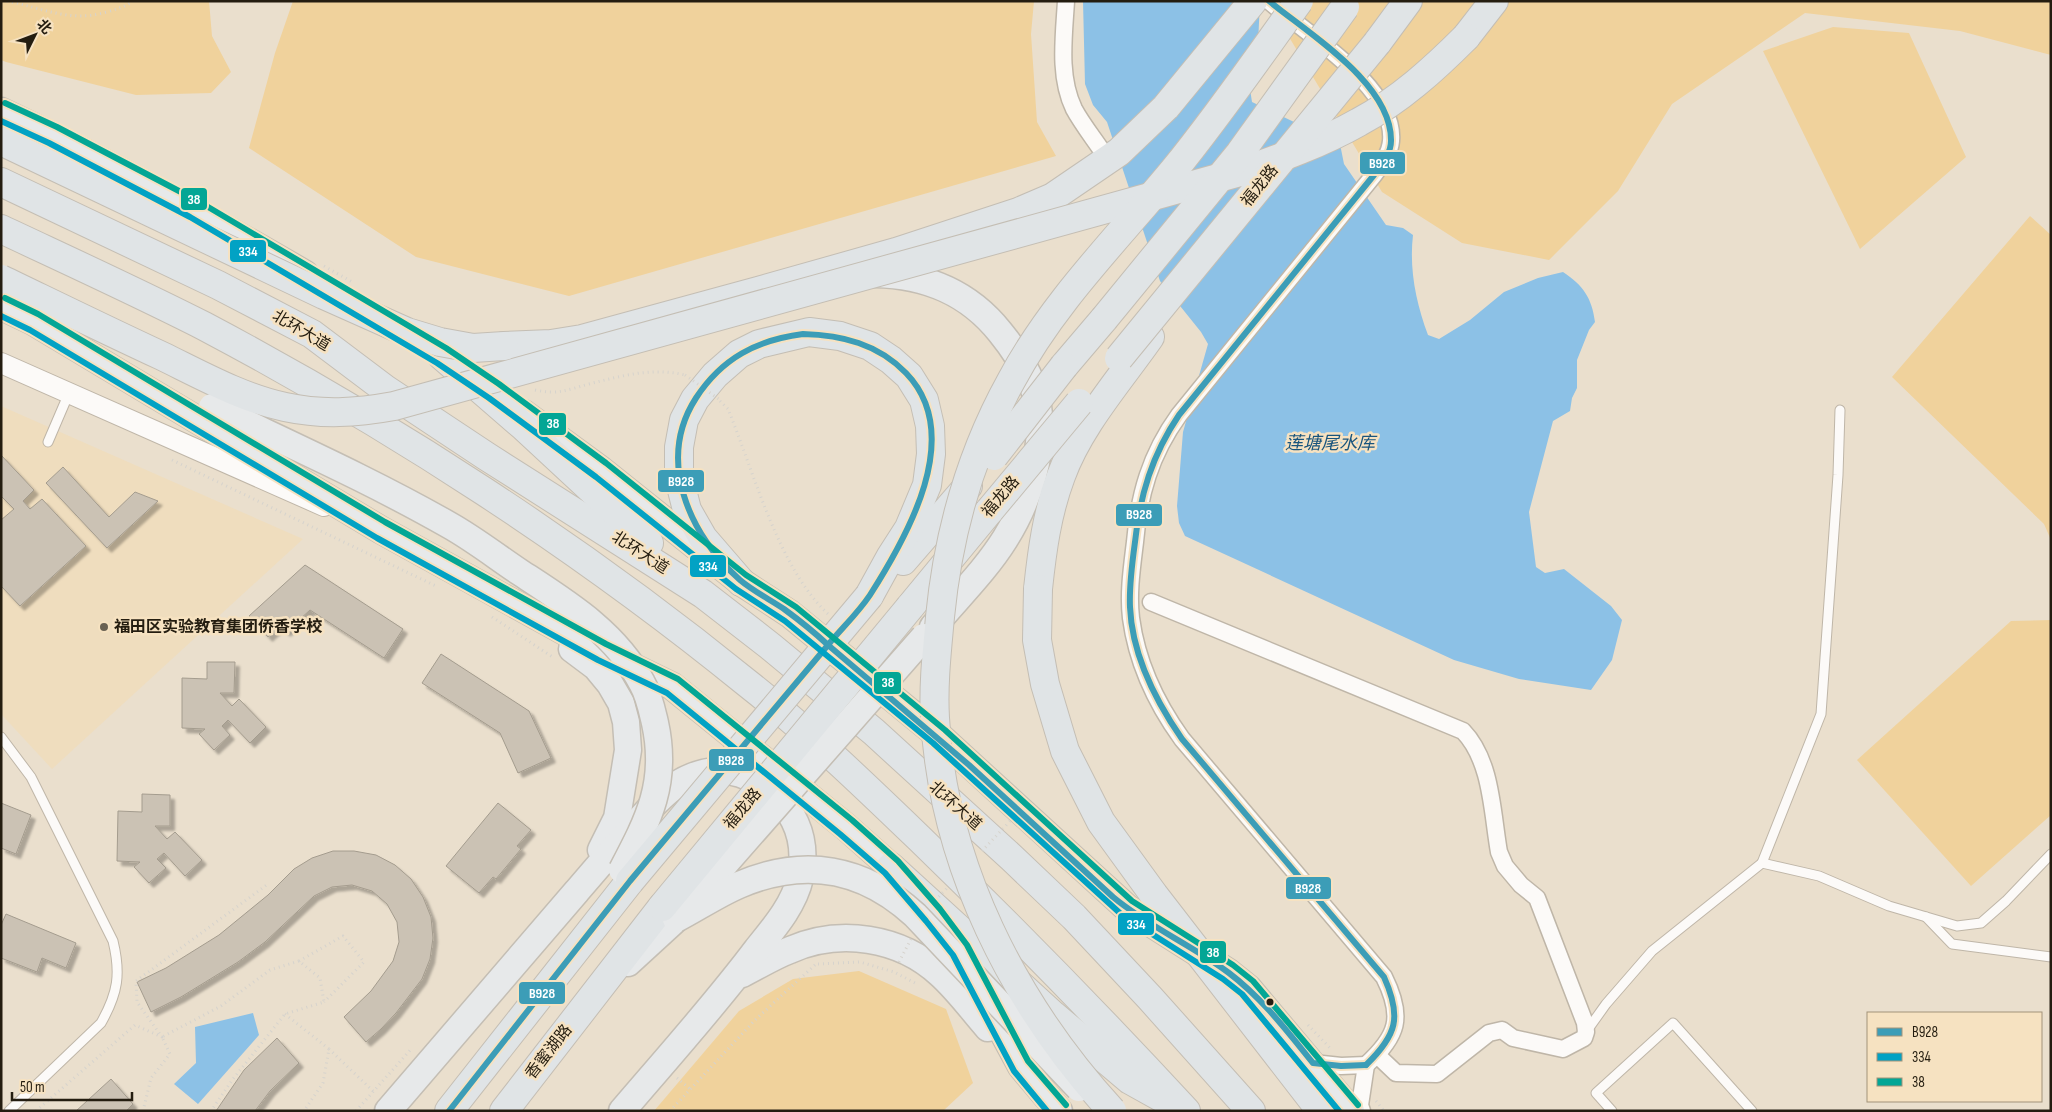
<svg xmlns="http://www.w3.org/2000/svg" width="2052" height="1112" viewBox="0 0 2052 1112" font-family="'Sofia Sans Condensed','Noto Sans SC',sans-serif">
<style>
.built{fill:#efddbe}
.green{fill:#f0d29c}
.water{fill:#8cc1e6}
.building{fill:#cbc2b4;stroke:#a49c8e;filter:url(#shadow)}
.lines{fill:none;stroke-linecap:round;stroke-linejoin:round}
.service-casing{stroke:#bfb6a8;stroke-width:11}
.minor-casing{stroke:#bfb6a8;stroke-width:19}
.tertiary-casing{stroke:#bfb6a8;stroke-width:22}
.primary-casing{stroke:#c4beb4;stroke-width:29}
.trunk-casing{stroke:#c4beb4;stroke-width:30}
.path{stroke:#d6d3cd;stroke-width:3;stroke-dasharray:1 4;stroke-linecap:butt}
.service{stroke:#fcfaf8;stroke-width:9}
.minor{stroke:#fcfaf8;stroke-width:16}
.tertiary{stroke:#fcfaf8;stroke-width:20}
.primary{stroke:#e7e9ea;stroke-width:26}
.trunk{stroke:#e0e4e6;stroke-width:28}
.primary-bridge-casing{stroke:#c4beb4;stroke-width:29;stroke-linecap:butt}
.trunk-bridge-casing{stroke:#c4beb4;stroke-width:30;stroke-linecap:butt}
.path-bridge{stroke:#d6d3cd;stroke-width:3;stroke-dasharray:1 4;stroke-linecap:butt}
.primary-bridge{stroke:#e7e9ea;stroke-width:26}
.trunk-bridge{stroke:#e0e4e6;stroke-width:28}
.bus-1-casing{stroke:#f6e2c1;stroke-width:10}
.bus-2-casing{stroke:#f6e2c1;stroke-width:10}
.bus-3-casing{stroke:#f6e2c1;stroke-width:10}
.bus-1{stroke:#3c9db7;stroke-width:6}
.bus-2{stroke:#02a2c4;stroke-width:6}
.bus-3{stroke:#03a695;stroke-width:6}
.poi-dot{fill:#696152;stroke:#f6e2c1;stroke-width:2}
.bus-dot{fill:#241d10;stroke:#f6e2c1;stroke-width:2}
.labels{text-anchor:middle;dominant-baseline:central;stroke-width:5;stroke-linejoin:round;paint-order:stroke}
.street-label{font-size:16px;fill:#241d10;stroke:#f6e2c1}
.poi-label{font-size:16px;font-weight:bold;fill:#241d10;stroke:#f6e2c1;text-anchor:start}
.water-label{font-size:18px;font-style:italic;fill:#18547d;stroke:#f6e2c1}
.line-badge{stroke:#f6e2c1;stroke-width:2}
.badge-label{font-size:14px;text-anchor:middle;font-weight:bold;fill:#fff}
</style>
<defs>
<filter id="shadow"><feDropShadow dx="4.5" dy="4.5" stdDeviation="1" flood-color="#0004"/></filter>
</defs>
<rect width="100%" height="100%" fill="#eadfcd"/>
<path class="built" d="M 1,406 L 303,539 L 52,769 L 1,714 Z"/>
<g class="green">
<path d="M 1,1 L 209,1 L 212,36 L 231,72 L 211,93 L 136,95 L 6,62 L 1,60 Z"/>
<path d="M 293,1 L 1034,1 L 1031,34 L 1037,122 L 1056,156 L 569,296 L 416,257 L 249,148 L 275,53 Z"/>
<path d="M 1290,1 L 2051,1 L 2051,55 L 1960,31 L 1805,13 L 1672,104 L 1618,191 L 1549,260 L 1462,243 L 1382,192 L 1289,37 Z"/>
<path d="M 1833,27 L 1909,33 L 1966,157 L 1860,249 L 1763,51 Z"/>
<path d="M 2030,216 L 2051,235 L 2051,540 L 2044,524 L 1892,377 Z"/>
<path d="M 2051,620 L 2051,815 L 1971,886 L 1857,760 L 2011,621 Z"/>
<path d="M 859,971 L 946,1009 L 973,1083 L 943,1111 L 654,1111 L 739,1011 L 793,979 Z"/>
</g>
<g class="water">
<path d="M 1083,1 L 1260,1 L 1257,66 L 1250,89 L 1252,102 L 1340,144 L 1344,164 L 1386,225 L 1403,228 L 1413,235 C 1409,269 1416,303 1428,335 L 1439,339 L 1470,320 L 1504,292 L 1538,278 L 1563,272 C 1583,285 1592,298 1595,322 L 1589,330 L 1577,360 L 1577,388 L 1572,398 L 1570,411 L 1553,421 L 1529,512 L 1536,567 L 1545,573 L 1564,569 L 1611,606 L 1622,620 L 1612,660 L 1591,690 L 1519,679 L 1454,660 L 1185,536 L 1179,523 L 1177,506 L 1183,432 L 1208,344 L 1201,332 L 1160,281 L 1107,122 L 1093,105 L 1085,84 Z"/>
<path d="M 253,1013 L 259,1035 L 198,1104 L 174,1084 L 196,1063 L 195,1027 Z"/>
</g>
<g class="building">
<path d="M 1,455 L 34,490 L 23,501 L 30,509 L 42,499 L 86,546 L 20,606 L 1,586 L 1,520 L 14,509 L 1,496 Z"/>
<path d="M 63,467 L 109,517 L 135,492 L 158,501 L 107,548 L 46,483 Z"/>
<path d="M 305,565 L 403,629 L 384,658 L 310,610 L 286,632 L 280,626 L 268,637 L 249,616 Z"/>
<path d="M 441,654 L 529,711 L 551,758 L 518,773 L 500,733 L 422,683 Z"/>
<path d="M 207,662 L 235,662 L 234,693 L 220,693 L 232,706 L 239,699 L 266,727 L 250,743 L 228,720 L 222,726 L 230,735 L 214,750 L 199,734 L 205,729 L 182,728 L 182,678 L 207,679 Z"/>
<path d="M 142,794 L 170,795 L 170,826 L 155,826 L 167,839 L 175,832 L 202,860 L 185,876 L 164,853 L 157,859 L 166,868 L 149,883 L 134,867 L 140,862 L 117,861 L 118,811 L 142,812 Z"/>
<path d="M 1,803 L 31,815 L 16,854 L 1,848 Z"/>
<path d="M 498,803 L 531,830 L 517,846 L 521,849 L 496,879 L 493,877 L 479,893 L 446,866 Z"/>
<path d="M 333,851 L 354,851 L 376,855 L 395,865 L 411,879 L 423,897 L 431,917 L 433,938 L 430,959 L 422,979 L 396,1013 L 381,1029 L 366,1042 L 344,1017 L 371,991 L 393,961 L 399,942 L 397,922 L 387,904 L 372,891 L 352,885 L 332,887 L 314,896 L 265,942 L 238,962 L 181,997 L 151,1012 L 137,982 L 166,968 L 219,935 L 268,895 L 294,869 L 312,858 Z"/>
<path d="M 6,914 L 76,943 L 66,968 L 42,958 L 37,972 L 1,958 L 1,925 Z"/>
<path d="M 277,1038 L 299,1063 L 270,1091 L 255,1111 L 216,1111 L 244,1070 Z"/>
<path d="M 111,1079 L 133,1104 L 126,1111 L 76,1111 Z"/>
</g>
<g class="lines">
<defs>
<g id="service">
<path d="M 48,442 L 69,393"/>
<path d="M 1,737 L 31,777 L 113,941 C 121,974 118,993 101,1023 L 9,1111"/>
<path d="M 1762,863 L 1821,714 L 1838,475 L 1840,410"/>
<path d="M 1926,917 L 1952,944 L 2051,957"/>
<path d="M 1586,1032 L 1606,1004 L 1652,951 L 1762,863 L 1819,876 L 1889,906 L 1957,926 L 1981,923 L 2006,901 L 2051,854"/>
<path d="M 1612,1111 L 1596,1093 L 1673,1023 L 1752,1111"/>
</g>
<g id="minor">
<path d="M 1066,1 C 1064,36 1058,76 1074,109 C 1081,122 1091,135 1100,148"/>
<path d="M 1269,1 C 1306,34 1396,87 1391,141 C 1390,154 1381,165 1374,175 L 1179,415 C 1150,455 1139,495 1135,542 C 1132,567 1128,593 1131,618 C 1137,663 1156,703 1182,739 L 1384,977 C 1404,1017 1398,1036 1366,1065"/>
<path d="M 1151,602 L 1463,731 C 1492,761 1492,813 1499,852 L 1505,866 L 1521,885 L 1537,898 L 1585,1023 L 1586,1032 L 1584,1038 L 1563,1049 L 1513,1038 L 1502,1030 L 1489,1033 L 1437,1074 L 1396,1073 L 1377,1055"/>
<path d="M 1313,1063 L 1341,1066 L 1366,1065"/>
<path d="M 1362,1111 L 1360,1105 L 1366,1065"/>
</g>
<path id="tertiary" d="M 1,363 L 324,506"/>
<g id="primary">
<path d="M 1,111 C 105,160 205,216 305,274"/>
<path d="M 875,274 C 926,275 968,292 1000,332 C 1017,353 1034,379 1038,406 C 1045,451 1029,501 1005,539 C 985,571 957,598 933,627"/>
<path d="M 1,306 L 34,322 L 381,530 L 602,652 L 672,686 L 846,827 L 891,867 L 905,883"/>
<path d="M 523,413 L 601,470 L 741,582 L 790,614 L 939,736 L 1127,908 L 1228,972 L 1248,988 L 1351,1111"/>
<path d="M 572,649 L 596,667 L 610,684 L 621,703 L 626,722 L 628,750 L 617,818 L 601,850"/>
<path d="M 628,963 L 676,919"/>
<path d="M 742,974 C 758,966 774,956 790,950 C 840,928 900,937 940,974 C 958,990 972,1010 988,1028"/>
<path d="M 979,988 L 1021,1066 L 1059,1111"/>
<path d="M 388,1111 C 451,1037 514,964 577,891 C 598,866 620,841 642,817 C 652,806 663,794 676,785 C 702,768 732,765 759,783 C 793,805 809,837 800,878 C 794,905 774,928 757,949 C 715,1005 668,1057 622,1111"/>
</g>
<g id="trunk">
<path d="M 1466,37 L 1494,1"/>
<path d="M 1377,43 L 1408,1"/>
<path d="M 1,182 L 218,285 L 312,334 L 385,389 L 486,456 L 703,594 L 770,646 L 874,732 L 1012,858 L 1074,917 L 1150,998 L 1251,1111"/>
<path d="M 1,229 C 69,261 137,292 204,326 C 393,426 581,548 747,683 C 808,731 864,785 919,838 C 1011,927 1100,1018 1186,1111"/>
<path d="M 504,346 L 551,344 L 582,339 L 758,291 L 896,252 L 1018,212 L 1053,197 L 1119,152 L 1166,107 L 1253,1"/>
<path d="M 442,356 L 524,427 L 649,543"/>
<path d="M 1064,366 L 1104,319"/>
<path d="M 903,561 L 968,486"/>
<path d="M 741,582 L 703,538 L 687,510 L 679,478 L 679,447 L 684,420 L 695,399 L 715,375 L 739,354 L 759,344 L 809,332 L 840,336 L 870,346 L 891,360 L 909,376 L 924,400 L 930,426 L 931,454 L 927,485 L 909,528 L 891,556 L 869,596"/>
<path d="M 1038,589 C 1042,551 1047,513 1061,476 C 1079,426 1120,380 1150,337"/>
<path d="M 910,607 L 990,510"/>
<path d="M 891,867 L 1053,1015 L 1130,1080 L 1166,1100"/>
<path d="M 449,1111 L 630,881"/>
<path d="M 504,1111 L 662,907"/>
</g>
</defs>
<use href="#service" class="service-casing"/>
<use href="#minor" class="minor-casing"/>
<use href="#tertiary" class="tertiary-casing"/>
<use href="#primary" class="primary-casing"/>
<use href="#trunk" class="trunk-casing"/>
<g class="path">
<path d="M 7,1 C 43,8 70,23 107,12 C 117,9 125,7 133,1"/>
<path d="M 324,266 L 354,283"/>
<path d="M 535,390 C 559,395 566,390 589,384 C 621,376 652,367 685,375"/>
<path d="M 720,401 L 728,409 C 754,472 778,567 828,614"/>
<path d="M 172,460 L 438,587"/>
<path d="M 492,617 L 554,658"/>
<path d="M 299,961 L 343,936 L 364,962 L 324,1002"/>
<path d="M 818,964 L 860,962 L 894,972 L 917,984"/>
<path d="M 285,1014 L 329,1049 L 323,1083 L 304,1111"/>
<path d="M 1308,1025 L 1330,1048"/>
<path d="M 329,1049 L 373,1091"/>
<path d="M 677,1078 L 690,1089"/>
<path d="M 1376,1101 L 1384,1111"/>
<path d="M 36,1111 L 135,1025 L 162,1037 L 137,1002 L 136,981 L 268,884"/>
<path d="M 143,1111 L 151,1078 L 170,1054 L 162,1037 L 221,1006 L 270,970 L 299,961 L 320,978 L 324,1002 L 285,1014 L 233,1079 L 211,1111"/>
<path d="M 356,1111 L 412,1048"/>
<path d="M 670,1111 L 755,1020 L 817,963"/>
</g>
<use href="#service" class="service"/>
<use href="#minor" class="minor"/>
<use href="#tertiary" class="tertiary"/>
<use href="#primary" class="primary"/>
<use href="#trunk" class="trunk"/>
<defs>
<g id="primary-bridge">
<path d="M 212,407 C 291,445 372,481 449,525 C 474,539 497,557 521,573 C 567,603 616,633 642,683 C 649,695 652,710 655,723 C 668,782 649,819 622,870"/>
<path d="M 688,906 L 924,637"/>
<path d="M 676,919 C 697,908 718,894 739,885 C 804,857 863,867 915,915 L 1079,1088"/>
</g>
<g id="trunk-bridge">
<path d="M 1,141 L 324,295 L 407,332 L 440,342 L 473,348 L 504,346"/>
<path d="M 1,279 C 55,305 108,331 162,356 C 201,375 242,398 285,407 C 322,415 356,413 394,406 L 1240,172 C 1281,158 1322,143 1359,122 C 1400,100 1434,69 1466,37"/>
<path d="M 1104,319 L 1240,153 L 1345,7"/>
<path d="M 1119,358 L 1377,43"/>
<path d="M 994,456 L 1064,366"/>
<path d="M 990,510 L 1079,403"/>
<path d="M 1038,589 L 1037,640 L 1045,684 L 1065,751 L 1101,822 L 1154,895 L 1321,1111"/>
<path d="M 630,881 L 869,596"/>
<path d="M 662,907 L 910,607"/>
<path d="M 1112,1111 C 1014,1004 943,865 935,718 C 933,685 937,650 940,617 C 948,535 971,453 1011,381 C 1053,302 1118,238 1174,170 C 1218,116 1258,58 1299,1"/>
</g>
</defs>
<use href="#primary-bridge" class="primary-bridge-casing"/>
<use href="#trunk-bridge" class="trunk-bridge-casing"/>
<g class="path-bridge">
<path d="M 685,375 L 720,400"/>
<path d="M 982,851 L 1026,804"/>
<path d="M 932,904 L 949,886"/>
<path d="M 899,962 L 911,939"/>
</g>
<use href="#primary-bridge" class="primary-bridge"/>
<use href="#trunk-bridge" class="trunk-bridge"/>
<defs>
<g id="bus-1">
<path d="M 1269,1 C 1309,34 1392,84 1391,141 C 1391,154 1381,165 1374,175 L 1179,415 C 1152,455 1140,495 1135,542 C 1132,564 1129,585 1130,607 C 1132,655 1155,700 1182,739 L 1384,977 C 1402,1017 1397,1035 1366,1065"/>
<path d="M 803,334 C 842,335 878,344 906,373 C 966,435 907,537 870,595 C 858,613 842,628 828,645 C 814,632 799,620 784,609 C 769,599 753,591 740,580 C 689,535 656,460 696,398 C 722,358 757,340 803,334 Z"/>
<path d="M 828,645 L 969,765 L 1113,897 C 1149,927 1192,945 1229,973 C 1262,998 1287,1031 1313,1063 L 1341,1066 L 1366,1065"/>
<path d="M 449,1111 L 630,881 L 828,645"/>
</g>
<g id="bus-2">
<path d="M 1,121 L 49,143 L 190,217 L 437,363 L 489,398 L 596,477 L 736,589 L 785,621 L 933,743 L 1122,915 L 1223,979 L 1242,994 L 1339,1111"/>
<path d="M 1,316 L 30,330 L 377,538 L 598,660 L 667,693 L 840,834 L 885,873 L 926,921 L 953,955 L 1014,1071 L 1047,1111"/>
</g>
<g id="bus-3">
<path d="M 5,103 L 57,127 L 198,201 L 446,348 L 499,384 L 606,463 L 746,575 L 796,607 L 945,730 L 1132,901 L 1233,965 L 1253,981 L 1358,1105"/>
<path d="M 5,298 L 38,314 L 385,522 L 606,644 L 678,679 L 852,820 L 898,861 L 940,909 L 967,945 L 1028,1061 L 1066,1105"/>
</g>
</defs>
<use href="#bus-1" class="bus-1-casing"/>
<use href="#bus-2" class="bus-2-casing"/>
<use href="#bus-3" class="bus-3-casing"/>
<use href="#bus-1" class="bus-1"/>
<use href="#bus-2" class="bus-2"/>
<use href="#bus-3" class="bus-3"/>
</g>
<circle class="poi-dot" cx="104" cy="627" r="5"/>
<circle class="bus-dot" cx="1270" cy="1002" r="4.5"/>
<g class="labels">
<g class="street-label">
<text transform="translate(1260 186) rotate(-51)">福龙路</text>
<text transform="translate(301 331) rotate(31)">北环大道</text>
<text transform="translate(1001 497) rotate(-50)">福龙路</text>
<text transform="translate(640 553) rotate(33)">北环大道</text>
<text transform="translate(955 806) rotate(42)">北环大道</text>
<text transform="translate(743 809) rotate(-50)">福龙路</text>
<text transform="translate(549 1052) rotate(-52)">香蜜湖路</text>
</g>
<g class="poi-label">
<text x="114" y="627">福田区实验教育集团侨香学校</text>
</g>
<g class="water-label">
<text x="1330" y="443">莲塘尾水库</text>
</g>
</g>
<g class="line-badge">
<rect x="1359" y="151" width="47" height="24" rx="5" fill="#3c9db7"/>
<rect x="180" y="187" width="28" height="24" rx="5" fill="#03a695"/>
<rect x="229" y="239" width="38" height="24" rx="5" fill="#02a2c4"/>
<rect x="538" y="412" width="29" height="24" rx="5" fill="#03a695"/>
<rect x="657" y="469" width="48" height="24" rx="5" fill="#3c9db7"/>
<rect x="1115" y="503" width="48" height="24" rx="5" fill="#3c9db7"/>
<rect x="689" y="554" width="38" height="24" rx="5" fill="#02a2c4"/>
<rect x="873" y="671" width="29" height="24" rx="5" fill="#03a695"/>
<rect x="708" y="748" width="47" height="24" rx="5" fill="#3c9db7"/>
<rect x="1285" y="876" width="47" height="24" rx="5" fill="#3c9db7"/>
<rect x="1117" y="912" width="38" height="24" rx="5" fill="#02a2c4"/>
<rect x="1199" y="940" width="28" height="24" rx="5" fill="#03a695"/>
<rect x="518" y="981" width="48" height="24" rx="5" fill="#3c9db7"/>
</g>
<g class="badge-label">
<text x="1382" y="168">B928</text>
<text x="194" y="204">38</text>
<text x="248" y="256">334</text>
<text x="553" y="428">38</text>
<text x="681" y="486">B928</text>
<text x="1139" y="519">B928</text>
<text x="708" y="571">334</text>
<text x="888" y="687">38</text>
<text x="731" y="765">B928</text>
<text x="1308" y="893">B928</text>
<text x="1136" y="929">334</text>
<text x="1213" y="957">38</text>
<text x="542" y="998">B928</text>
</g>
<rect width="2052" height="1112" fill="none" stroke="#241d10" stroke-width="5"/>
<rect x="1867" y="1012" width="175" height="90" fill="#f6e2c1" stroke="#a2937a"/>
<rect x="1877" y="1028" width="25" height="8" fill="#3c9db7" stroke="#a2937a"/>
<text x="1912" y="1037" font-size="15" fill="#241d10">B928</text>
<rect x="1877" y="1053" width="25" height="8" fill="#02a2c4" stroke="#a2937a"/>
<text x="1912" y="1062" font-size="15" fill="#241d10">334</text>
<rect x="1877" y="1078" width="25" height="8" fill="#03a695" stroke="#a2937a"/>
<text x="1912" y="1087" font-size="15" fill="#241d10">38</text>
<g transform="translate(35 35) rotate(48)" stroke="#f6e2c1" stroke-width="4" paint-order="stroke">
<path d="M0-4L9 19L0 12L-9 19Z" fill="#241d10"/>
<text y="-8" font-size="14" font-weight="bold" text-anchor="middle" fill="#241d10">北</text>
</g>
<path d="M12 1092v8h120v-8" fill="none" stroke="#241d10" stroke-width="2.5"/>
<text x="20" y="1092" font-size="15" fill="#241d10" stroke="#f6e2c1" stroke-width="4" paint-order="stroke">50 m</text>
</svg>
